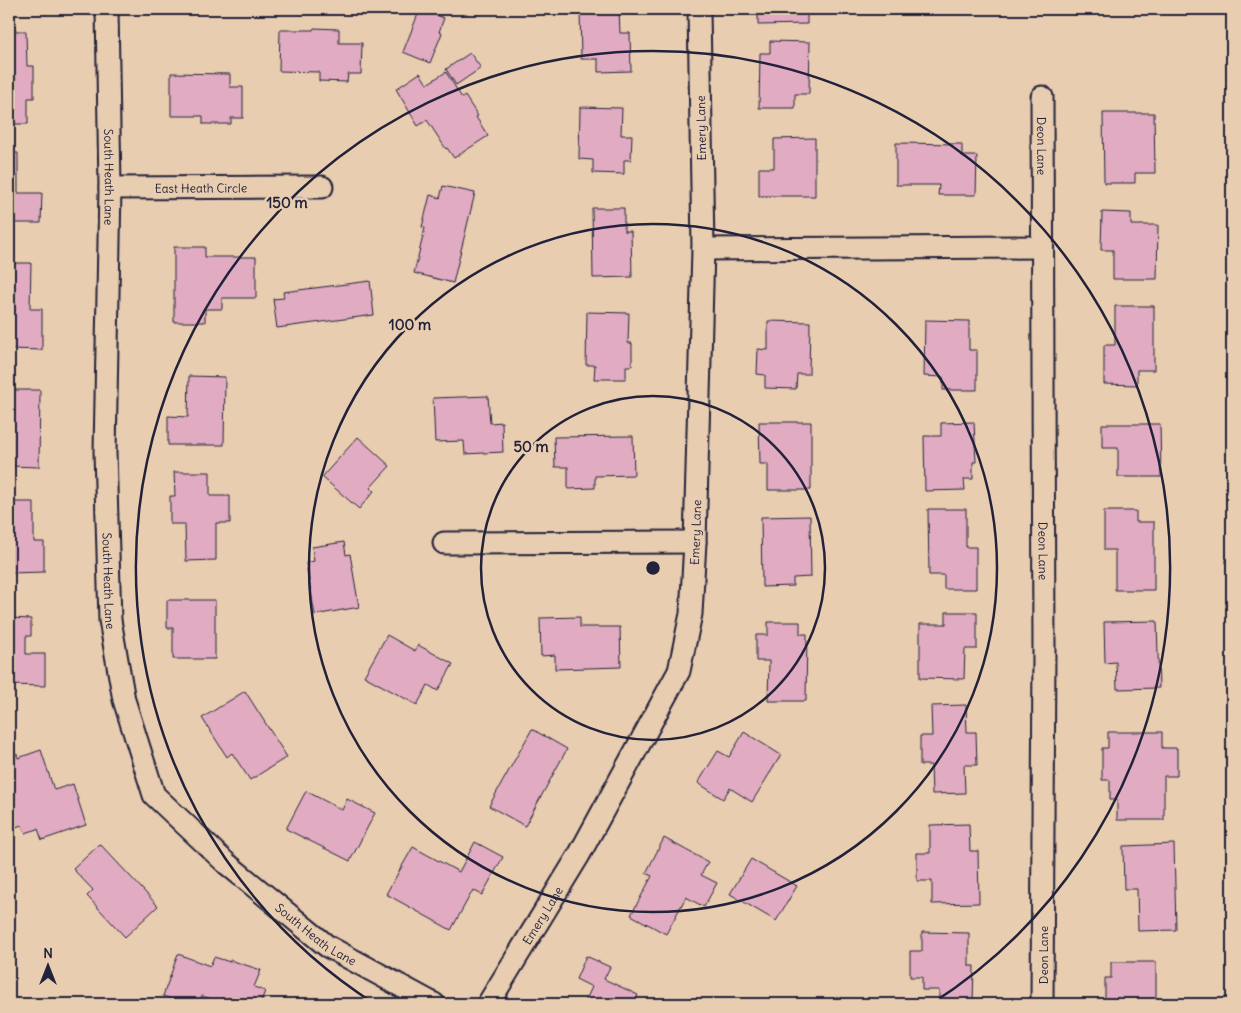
<svg xmlns="http://www.w3.org/2000/svg" width="1241" height="1013" viewBox="0 0 1241 1013" font-family="Delius,sans-serif">
<style>
.building{fill:#e1abc1;stroke:#22223b}
.lines{fill:none;stroke-linecap:round;stroke-linejoin:round}
.street-casing{stroke:#22223b;stroke-width:25}
.street{stroke:#e9cdb0;stroke-width:21}
.ring{fill:none;stroke:#22223b;stroke-width:2.5}
.labels{text-anchor:middle;dominant-baseline:central;stroke-width:5;stroke-linejoin:round;paint-order:stroke}
.street-label{font-size:12px;fill:#22223b;stroke:#e9cdb0}
.centre{fill:#22223b;stroke:#e9cdb0;stroke-width:2.5}
.ring-label{font-size:15px;text-anchor:middle;font-weight:bold;fill:#22223b;stroke:#e9cdb0;stroke-width:5;stroke-linejoin:round;paint-order:stroke}
</style>
<rect width="100%" height="100%" fill="#e9cdb0"/>
<filter id="ink" filterUnits="userSpaceOnUse"><feTurbulence type="fractalNoise" baseFrequency=".02" numOctaves="2"/><feDisplacementMap in="SourceGraphic" scale="10" xChannelSelector="R" yChannelSelector="G"/><feConvolveMatrix kernelMatrix="1 2 1 2 8 2 1 2 1" color-interpolation-filters="sRGB"/></filter>
<g filter="url(#ink)">
<g class="building">
<path d="M 420,9 L 444,18 L 439,32 L 442,33 L 430,63 L 403,52 Z"/>
<path d="M 580,9 L 619,9 L 620,33 L 630,33 L 631,71 L 598,72 L 598,59 L 581,59 Z"/>
<path d="M 758,9 L 807,9 L 807,24 L 758,25 Z"/>
<path d="M 314,28 L 339,29 L 339,43 L 362,43 L 361,74 L 348,74 L 347,82 L 319,81 L 319,72 L 279,71 L 280,30 L 313,30 Z"/>
<path d="M 9,31 L 26,31 L 27,66 L 34,66 L 34,98 L 28,98 L 28,124 L 9,124 Z"/>
<path d="M 770,41 L 810,42 L 809,94 L 795,94 L 795,108 L 759,108 L 760,53 L 770,53 Z"/>
<path d="M 470,53 L 481,68 L 456,85 L 446,69 Z"/>
<path d="M 446,72 L 462,98 L 465,96 L 478,116 L 476,117 L 488,136 L 454,158 L 447,148 L 446,149 L 427,120 L 418,126 L 396,89 L 420,73 L 427,84 Z"/>
<path d="M 171,73 L 230,74 L 230,87 L 243,87 L 243,118 L 231,118 L 231,124 L 203,124 L 203,116 L 171,116 Z"/>
<path d="M 580,107 L 622,108 L 621,135 L 632,135 L 631,160 L 624,160 L 624,174 L 593,173 L 593,160 L 579,159 Z"/>
<path d="M 1103,113 L 1154,113 L 1155,173 L 1135,173 L 1135,183 L 1104,183 Z"/>
<path d="M 815,138 L 815,196 L 759,196 L 759,168 L 774,168 L 774,139 Z"/>
<path d="M 896,143 L 962,144 L 962,156 L 977,156 L 976,195 L 938,195 L 939,185 L 896,185 Z"/>
<path d="M 9,153 L 18,153 L 18,193 L 42,193 L 41,223 L 12,223 L 12,227 L 9,227 Z"/>
<path d="M 443,186 L 475,193 L 453,283 L 414,273 L 425,228 L 422,227 L 430,195 L 440,198 Z"/>
<path d="M 592,208 L 624,208 L 624,231 L 631,231 L 632,277 L 593,278 Z"/>
<path d="M 1102,212 L 1131,213 L 1131,225 L 1158,225 L 1157,279 L 1113,279 L 1113,250 L 1101,250 Z"/>
<path d="M 174,247 L 205,247 L 205,257 L 256,257 L 256,298 L 222,298 L 222,309 L 205,309 L 205,322 L 174,322 Z"/>
<path d="M 9,263 L 31,263 L 30,309 L 42,309 L 42,350 L 10,349 Z"/>
<path d="M 370,281 L 374,315 L 277,328 L 273,299 L 284,298 L 283,292 Z"/>
<path d="M 1115,306 L 1154,306 L 1154,370 L 1137,370 L 1137,385 L 1104,384 L 1104,345 L 1115,345 Z"/>
<path d="M 587,312 L 629,313 L 628,343 L 632,343 L 632,366 L 626,366 L 626,379 L 594,379 L 595,365 L 586,365 Z"/>
<path d="M 925,320 L 969,321 L 969,350 L 977,350 L 977,390 L 943,390 L 943,377 L 924,376 Z"/>
<path d="M 768,321 L 810,322 L 809,374 L 797,374 L 796,389 L 765,388 L 765,375 L 757,374 L 758,349 L 768,350 Z"/>
<path d="M 189,376 L 225,377 L 224,445 L 168,445 L 168,416 L 188,417 Z"/>
<path d="M 9,390 L 40,390 L 39,467 L 9,466 Z"/>
<path d="M 488,396 L 490,423 L 502,422 L 503,452 L 465,454 L 464,441 L 435,442 L 433,398 Z"/>
<path d="M 759,422 L 811,422 L 811,490 L 768,490 L 768,464 L 760,464 Z"/>
<path d="M 974,422 L 976,462 L 973,462 L 973,479 L 964,479 L 965,490 L 925,491 L 924,436 L 941,436 L 941,423 Z"/>
<path d="M 1102,424 L 1160,424 L 1161,477 L 1118,477 L 1118,448 L 1102,448 Z"/>
<path d="M 633,436 L 634,475 L 595,476 L 595,488 L 568,489 L 568,467 L 555,467 L 554,437 Z"/>
<path d="M 358,437 L 390,466 L 370,488 L 374,491 L 359,509 L 322,477 Z"/>
<path d="M 174,472 L 210,472 L 210,496 L 230,496 L 230,523 L 216,523 L 216,560 L 186,561 L 185,524 L 170,524 L 170,496 L 175,496 Z"/>
<path d="M 9,502 L 34,502 L 34,542 L 44,542 L 44,572 L 9,573 Z"/>
<path d="M 928,509 L 966,509 L 966,547 L 976,547 L 976,589 L 944,589 L 944,575 L 929,575 Z"/>
<path d="M 1104,511 L 1136,511 L 1136,522 L 1154,522 L 1154,590 L 1115,590 L 1115,550 L 1104,550 Z"/>
<path d="M 810,516 L 811,577 L 793,578 L 793,586 L 762,587 L 761,517 Z"/>
<path d="M 344,542 L 346,555 L 350,554 L 359,607 L 315,615 L 306,563 L 314,561 L 312,547 Z"/>
<path d="M 167,600 L 215,600 L 215,659 L 173,659 L 173,628 L 167,628 Z"/>
<path d="M 946,612 L 977,612 L 977,649 L 965,649 L 964,679 L 920,678 L 920,624 L 946,624 Z"/>
<path d="M 580,617 L 580,627 L 620,627 L 621,667 L 555,669 L 555,655 L 541,656 L 540,618 Z"/>
<path d="M 9,618 L 31,619 L 31,636 L 26,636 L 26,654 L 45,654 L 45,686 L 9,685 Z"/>
<path d="M 1157,621 L 1159,688 L 1117,689 L 1116,662 L 1105,663 L 1104,622 Z"/>
<path d="M 768,622 L 800,622 L 800,634 L 807,634 L 806,701 L 768,701 L 769,661 L 756,661 L 756,635 L 768,635 Z"/>
<path d="M 387,635 L 415,651 L 418,645 L 453,664 L 438,691 L 428,685 L 417,705 L 364,676 Z"/>
<path d="M 245,691 L 287,757 L 250,780 L 232,753 L 227,757 L 202,718 Z"/>
<path d="M 966,705 L 967,732 L 976,732 L 977,765 L 964,765 L 965,793 L 932,794 L 931,765 L 920,765 L 920,736 L 932,736 L 931,706 Z"/>
<path d="M 532,729 L 567,749 L 525,826 L 489,806 Z"/>
<path d="M 744,732 L 781,755 L 752,802 L 730,788 L 723,799 L 698,783 L 718,751 L 729,757 Z"/>
<path d="M 1108,732 L 1162,732 L 1162,748 L 1177,748 L 1177,776 L 1164,776 L 1164,820 L 1117,820 L 1117,800 L 1110,800 L 1110,780 L 1102,780 L 1102,748 L 1108,748 Z"/>
<path d="M 41,750 L 54,790 L 73,784 L 86,825 L 42,840 L 38,829 L 25,833 L 22,825 L 9,829 L 9,756 L 17,754 L 18,758 Z"/>
<path d="M 306,791 L 342,810 L 347,799 L 375,813 L 350,861 L 286,829 Z"/>
<path d="M 969,824 L 970,851 L 978,851 L 979,903 L 932,904 L 932,881 L 917,881 L 917,853 L 930,853 L 930,825 Z"/>
<path d="M 664,838 L 708,862 L 701,875 L 717,883 L 704,907 L 686,897 L 666,934 L 631,915 L 652,876 L 646,873 Z"/>
<path d="M 475,842 L 503,857 L 482,895 L 473,890 L 451,930 L 386,894 L 413,847 L 459,872 Z"/>
<path d="M 100,844 L 158,906 L 125,937 L 87,896 L 93,890 L 73,869 Z"/>
<path d="M 1174,844 L 1176,930 L 1138,931 L 1137,889 L 1124,889 L 1123,846 Z"/>
<path d="M 751,859 L 797,886 L 776,921 L 730,894 Z"/>
<path d="M 922,932 L 969,933 L 969,966 L 974,966 L 973,1003 L 939,1003 L 939,990 L 922,990 L 922,977 L 910,977 L 910,951 L 922,951 Z"/>
<path d="M 178,954 L 210,966 L 214,957 L 230,962 L 230,960 L 261,970 L 254,987 L 265,991 L 260,1004 L 227,1004 L 202,996 L 199,1004 L 185,1004 L 163,996 Z"/>
<path d="M 586,956 L 610,967 L 604,979 L 638,995 L 634,1004 L 584,1004 L 592,987 L 576,979 Z"/>
<path d="M 1111,962 L 1156,962 L 1156,1004 L 1105,1004 L 1105,978 L 1111,978 Z"/>
</g>
<g class="lines">
<defs>
<g id="street">
<path id="s1" d="M 107,9 L 110,188 L 105,452 L 110,620 L 124,700 L 154,795 L 226,863 L 327,946 L 434,1004"/>
<path id="s2" d="M 1042,97 L 1044,650 L 1042,1004"/>
<path id="s3" d="M 110,188 L 322,187"/>
<path d="M 703,249 L 1042,247"/>
<path d="M 444,543 L 695,542"/>
<path id="s4" d="M 488,1004 L 579,855 L 679,671 L 691,614 L 695,542 L 703,249 L 699,9"/>
</g>
</defs>
<use href="#street" class="street-casing"/>
<use href="#street" class="street"/>
</g>
</g>
<g class="ring">
<circle cx="653" cy="568" r="172"/>
<circle cx="653" cy="568" r="344"/>
<path d="M375 1004A517 517 0 1 1 931 1004"/>
</g>
<g class="labels">
<g class="street-label">
<text transform="translate(701 128) rotate(-91)">Emery Lane</text>
<text stroke="none"><textPath href="#s2" startOffset="49">Deon Lane</textPath></text>
<text stroke="none"><textPath href="#s1" startOffset="168">South Heath Lane</textPath></text>
<text stroke="none"><textPath href="#s3" startOffset="91">East Heath Circle</textPath></text>
<text stroke="none"><textPath href="#s4" startOffset="524">Emery Lane</textPath></text>
<text stroke="none"><textPath href="#s2" startOffset="454">Deon Lane</textPath></text>
<text stroke="none"><textPath href="#s1" startOffset="572">South Heath Lane</textPath></text>
<text stroke="none"><textPath href="#s4" startOffset="104">Emery Lane</textPath></text>
<text stroke="none"><textPath href="#s1" startOffset="1006">South Heath Lane</textPath></text>
<text transform="translate(1043 955) rotate(-90)">Deon Lane</text>
</g>
</g>
<circle cx="653" cy="568" r="8" class="centre"/>
<g class="ring-label">
<text x="287" y="208">150 m</text>
<text x="410" y="330">100 m</text>
<text x="531" y="452">50 m</text>
</g>
<rect width="1241" height="1013" fill="none" stroke="#e9cdb0" stroke-width="30"/>
<rect x="15" y="15" width="1211" height="983" fill="none" stroke="#22223b" stroke-width="2" filter="url(#ink)"/>
<g transform="translate(48 966)" stroke="#e9cdb0" stroke-width="4" paint-order="stroke">
<path d="M0-4L9 19L0 12L-9 19Z" fill="#22223b"/>
<text y="-8" font-size="14" font-weight="bold" text-anchor="middle" fill="#22223b">N</text>
</g>
</svg>
